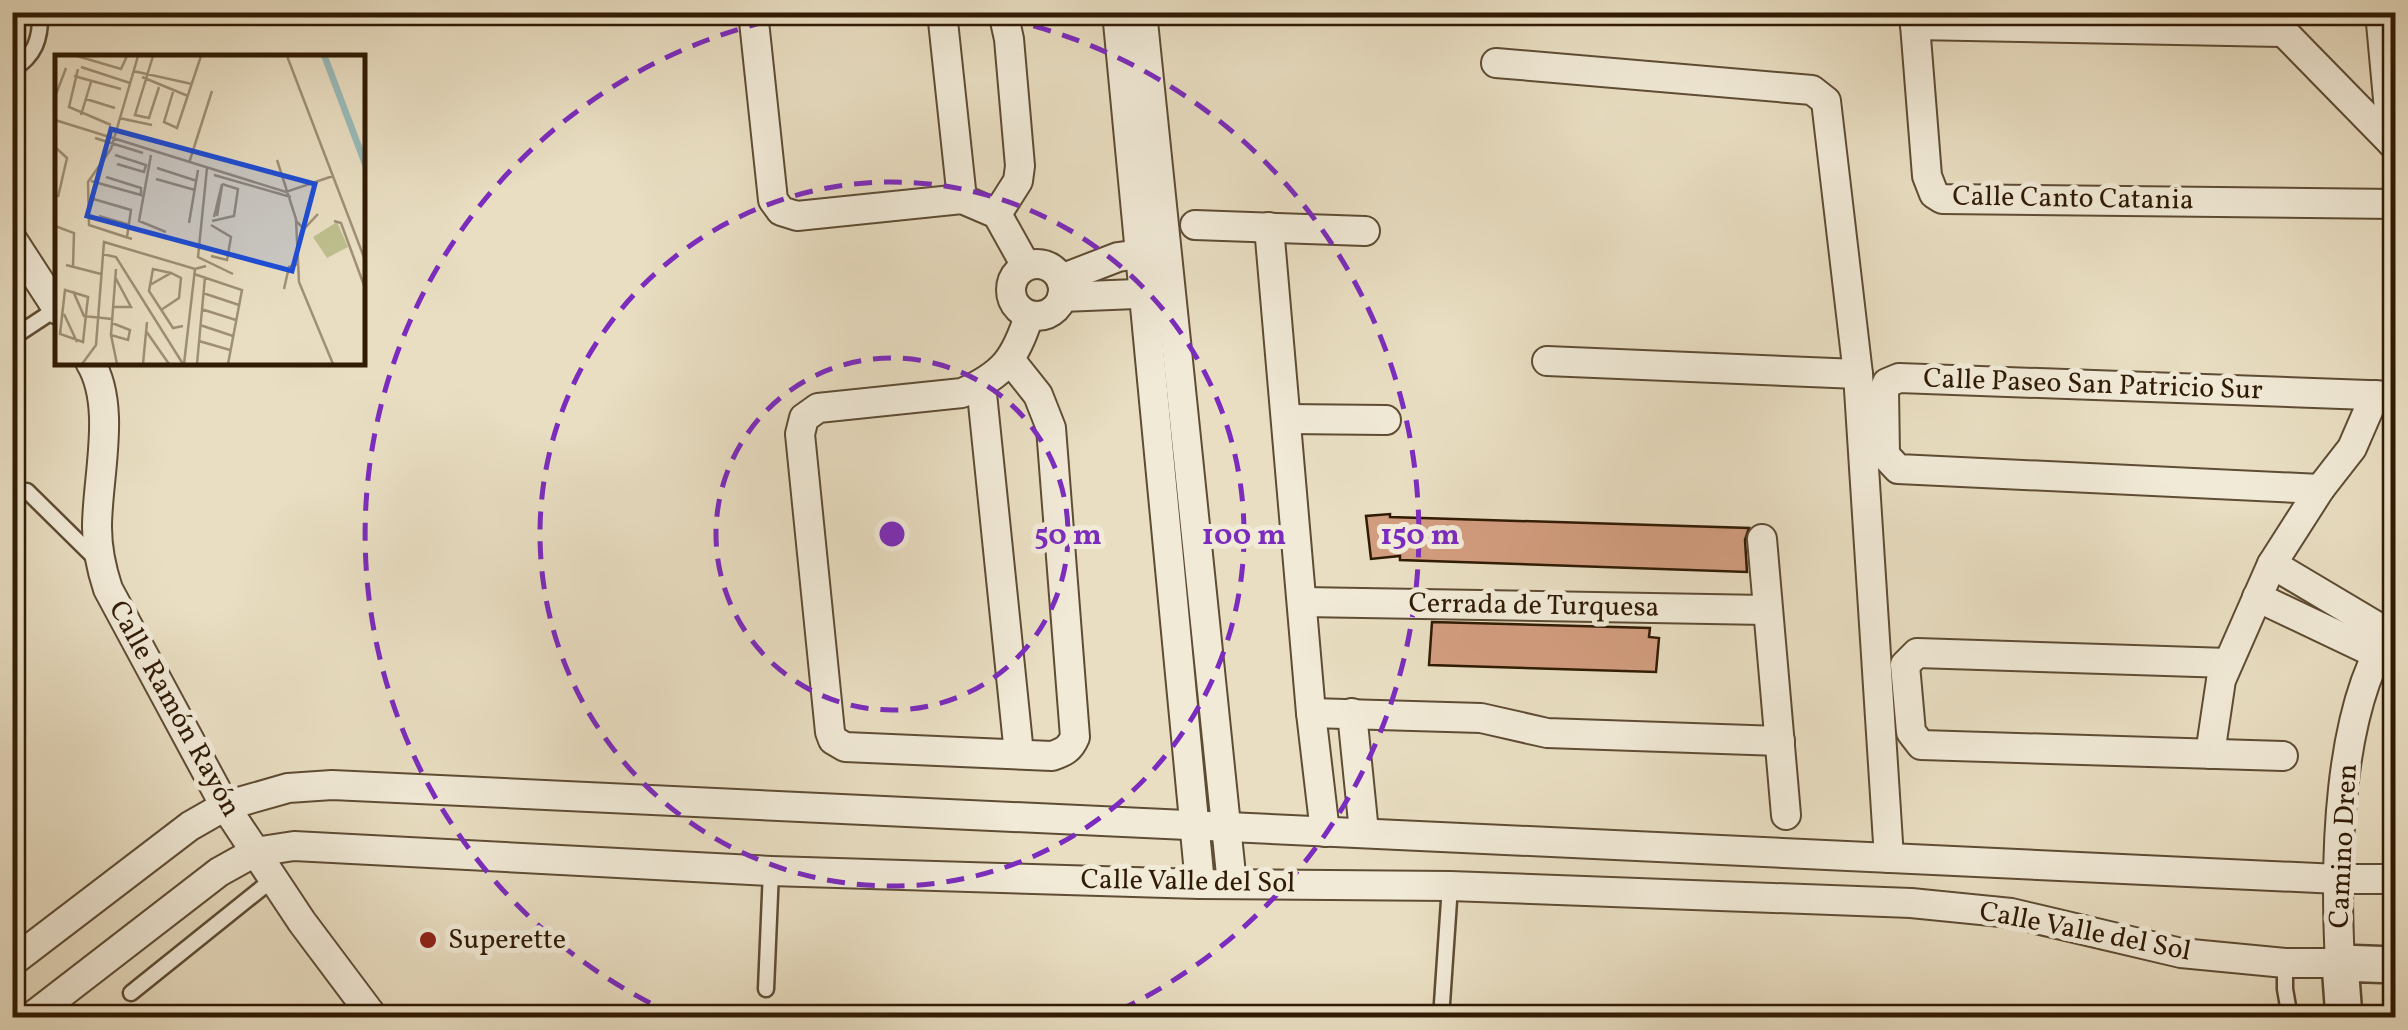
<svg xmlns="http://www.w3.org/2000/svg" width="2408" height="1030" viewBox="0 0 2408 1030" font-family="Vollkorn,serif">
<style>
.building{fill:#d29d7f;stroke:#301b05;stroke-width:2.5}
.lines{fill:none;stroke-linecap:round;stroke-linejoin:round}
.service-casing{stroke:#5e4c34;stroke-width:19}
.minor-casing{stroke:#5e4c34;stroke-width:32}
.tertiary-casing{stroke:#5e4c34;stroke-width:40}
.service{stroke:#f1ead7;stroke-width:14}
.minor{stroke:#f1ead7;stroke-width:28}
.tertiary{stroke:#f1ead7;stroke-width:35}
.ring{fill:none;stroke:#7b2cbf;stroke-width:5;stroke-dasharray:18 12}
.poi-dot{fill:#8f2418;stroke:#f1ead7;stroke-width:4}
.labels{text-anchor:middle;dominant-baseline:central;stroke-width:10;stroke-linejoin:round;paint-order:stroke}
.street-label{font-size:28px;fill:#301b05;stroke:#f1ead7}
.poi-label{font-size:28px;fill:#301b05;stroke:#f1ead7;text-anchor:start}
.inset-road{fill:none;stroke:#9f9076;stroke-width:2.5}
.view{fill:#1d4ed8;fill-opacity:0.15;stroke:#1d4ed8;stroke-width:5}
.inset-edge{fill:none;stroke:#301b05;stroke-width:5}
.centre{fill:#7b2cbf;stroke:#f1ead7;stroke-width:5}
.ring-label{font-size:30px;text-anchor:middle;font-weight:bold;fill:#7b2cbf;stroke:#f1ead7;stroke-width:10;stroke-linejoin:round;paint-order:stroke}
</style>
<rect width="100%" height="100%" fill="#e9dec2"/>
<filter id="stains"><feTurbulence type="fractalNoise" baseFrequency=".002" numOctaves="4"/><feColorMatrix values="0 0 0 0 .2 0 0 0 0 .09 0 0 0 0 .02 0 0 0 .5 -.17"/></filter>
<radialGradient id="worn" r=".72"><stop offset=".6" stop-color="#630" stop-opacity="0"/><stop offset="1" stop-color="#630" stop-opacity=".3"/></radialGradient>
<g class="building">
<path d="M 1390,514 L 1390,517 L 1749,528 L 1745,540 L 1747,572 L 1400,560 L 1400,556 L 1371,559 L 1366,516 Z"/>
<path d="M 1432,622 L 1650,628 L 1649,637 L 1659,638 L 1656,672 L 1429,665 Z"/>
</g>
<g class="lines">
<defs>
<g id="service">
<path d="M 12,70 C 35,56 41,39 40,12"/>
<path d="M 12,338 L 56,309"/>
<path d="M 12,493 L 27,491 L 95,558"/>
<path d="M 2285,963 L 2285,989 L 2290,1018"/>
<path d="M 766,989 L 771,871"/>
<path d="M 131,993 L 273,879"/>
<path d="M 1441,1018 L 1450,886"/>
</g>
<g id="minor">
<path d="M 753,12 L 773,200 L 781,211 L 797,216 L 962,199 L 997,214 L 1026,266"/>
<path d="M 942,12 L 962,199"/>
<path d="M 1117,12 L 1200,884"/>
<path d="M 1142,12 L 1232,884"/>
<path d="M 1914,12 L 1927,176 L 1934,194 L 1942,199 L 2396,204"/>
<path d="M 2264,12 L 2396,147"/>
<path d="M 2380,12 L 2392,143"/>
<path d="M 1915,25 L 2281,32"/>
<path d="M 1496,63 L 1812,90 L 1826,101 L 1858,374 L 1889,858"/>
<path d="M 997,214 L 1018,181 L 1020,166 L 1009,39 L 1003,12"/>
<path d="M 1195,225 L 1365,231"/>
<path d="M 1269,227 L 1311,713 L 1325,832"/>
<path d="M 12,239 L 58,310"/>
<circle cx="1037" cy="290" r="26"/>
<path d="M 1061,279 L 1118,257 L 1155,252"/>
<path d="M 1062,297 L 1161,293"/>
<path d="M 1011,361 L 1038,395 L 1051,428 L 1075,737 C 1070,749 1064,752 1052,756 L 845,747 L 833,740 L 830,732 L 800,434 L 804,418 L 818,408 L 962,393 C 1004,374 1015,359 1029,316"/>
<path d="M 1547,361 L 1858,374"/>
<path d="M 90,362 C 117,406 97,477 97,527 C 97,549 101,568 108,589 L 225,806 L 302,922 L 374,1018"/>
<path d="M 981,384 L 1019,754"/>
<path d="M 1286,419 L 1386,420"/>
<path d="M 2320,489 L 1898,469 L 1885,455 L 1884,390 L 1887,383 L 1899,378 L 2396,396"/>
<path d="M 1762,539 L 1786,815"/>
<path d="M 2272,564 L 2388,633"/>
<path d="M 2257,597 L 2377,654"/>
<path d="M 1303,602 L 1766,610"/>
<path d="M 2228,663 L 1917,653 L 1905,665 L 1911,732 L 1921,745 L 2283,756"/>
<path d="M 1311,713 L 1481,718 L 1547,733 L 1780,741"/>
<path d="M 1352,713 L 1364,832"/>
<path d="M 2210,754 L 2221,680 L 2272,564 L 2320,489 L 2352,448 L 2375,395"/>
<path d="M 12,962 L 190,826 L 225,806 L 288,788 L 332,785 L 2338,879 L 2396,879"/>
<path d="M 30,1018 L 219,872 L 255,852 L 294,846 L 771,871 L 1200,884 L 1450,886 L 1911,903 L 2011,913 L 2181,953 L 2285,963 L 2340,963 C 2335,867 2335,703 2396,623"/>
</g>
<path id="tertiary" d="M 2344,1018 L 2340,963 L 2396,965"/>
</defs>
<use href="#service" class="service-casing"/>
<use href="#minor" class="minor-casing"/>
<use href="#tertiary" class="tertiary-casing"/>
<use href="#service" class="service"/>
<use href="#minor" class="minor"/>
<use href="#tertiary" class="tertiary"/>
</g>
<g class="ring">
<circle cx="892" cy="534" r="176"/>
<circle cx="892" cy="534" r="352"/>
<path d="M677 1016A528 528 0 0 1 809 13M975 13A528 528 0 0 1 1107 1016"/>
</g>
<circle class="poi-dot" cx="428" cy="940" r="10"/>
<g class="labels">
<g class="street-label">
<text transform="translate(2073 199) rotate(1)">Calle Canto Catania</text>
<text transform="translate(2093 385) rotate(2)">Calle Paseo San Patricio Sur</text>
<text transform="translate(1534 606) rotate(1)">Cerrada de Turquesa</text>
<text transform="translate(174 709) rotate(61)">Calle Ramón Rayón</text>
<text transform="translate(2344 846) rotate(-87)">Camino Dren</text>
<text transform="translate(1188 882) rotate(1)">Calle Valle del Sol</text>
<text transform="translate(2085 932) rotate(11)">Calle Valle del Sol</text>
</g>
<g class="poi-label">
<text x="448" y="940">Superette</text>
</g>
</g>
<g transform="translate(55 55)">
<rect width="310" height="310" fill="#e9dec2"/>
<path d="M 282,167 L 293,192 L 272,203 L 258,182 Z" fill="#bebf8e"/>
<path d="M 266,1 L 273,1 L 310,99 L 310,118 Z" fill="#99bbba"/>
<path class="inset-road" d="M 22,1 L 66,14 L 72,1M 98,1 L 80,60 L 94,63 L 104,32M 232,1 L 310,205M 26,12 L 75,28M 23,14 L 14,52 L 56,70M 78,16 L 137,29M 19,21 L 66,34M 87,22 L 133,41M 118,37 L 109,67 L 122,73 L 146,1M 0,42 L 11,13M 31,44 L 60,53M 26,60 L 36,27M 64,63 L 97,70M 0,65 L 231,137 L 278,121M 40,83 L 88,98M 0,92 L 12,103 L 3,142M 60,100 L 91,110 L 89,117 L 62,109M 96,100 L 84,166 L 111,177M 222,105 L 241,164 L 244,227 L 278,309M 134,108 L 157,36M 102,113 L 142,126M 152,113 L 143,202 L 178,219M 159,120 L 236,142M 101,124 L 140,135M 36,126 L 86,140 L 86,133 L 51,122M 35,143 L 76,155 L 72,182M 44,161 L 75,170M 162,161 L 167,131M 159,162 L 167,129M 157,166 L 179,161 L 183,134 L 167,129M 241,166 L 249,174 L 263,159M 279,166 L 286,168 L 310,233M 134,168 L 143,115M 156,170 L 176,182 L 172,205 L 156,201M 0,171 L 19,178 L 18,211M 77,184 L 34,170 L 33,127 L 56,94 L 83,1M 47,199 L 61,202 L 128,309M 11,210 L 46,219M 116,218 L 98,214 L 94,236 L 118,273 L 128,271M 139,219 L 187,235 L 173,309M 95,230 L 116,218 L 126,223 L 124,243 L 106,255M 229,234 L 234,212 L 242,209M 10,235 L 33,242 L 28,287 L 5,279 ZM 18,236 L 29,261 L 57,264M 148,238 L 184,250M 58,252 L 76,252 L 60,222M 146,254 L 181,265M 9,259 L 22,287M 57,268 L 75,275 L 73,285 L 56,280 L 62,309M 145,270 L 178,281M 91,276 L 114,309M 56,280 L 61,214M 144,286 L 175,295M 27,309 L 41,290 L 49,187 L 140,214 L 151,211M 88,309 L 92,267M 129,309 L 140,214M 142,309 L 150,222"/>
<path class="view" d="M 56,74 L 260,129 L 237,216 L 32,161 Z"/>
<rect width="310" height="310" class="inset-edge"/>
</g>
<circle cx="892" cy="534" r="15" class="centre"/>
<g class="ring-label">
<text x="1068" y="544">50 m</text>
<text x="1244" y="544">100 m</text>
<text x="1420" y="544">150 m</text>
</g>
<rect width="2408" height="1030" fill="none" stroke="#e9dec2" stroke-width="50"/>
<rect x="15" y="15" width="2378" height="1000" fill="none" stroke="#301b05" stroke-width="5"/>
<rect x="25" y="25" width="2358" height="980" fill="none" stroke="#301b05" stroke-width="2.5"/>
<rect width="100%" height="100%" filter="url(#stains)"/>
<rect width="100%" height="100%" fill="url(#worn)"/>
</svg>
